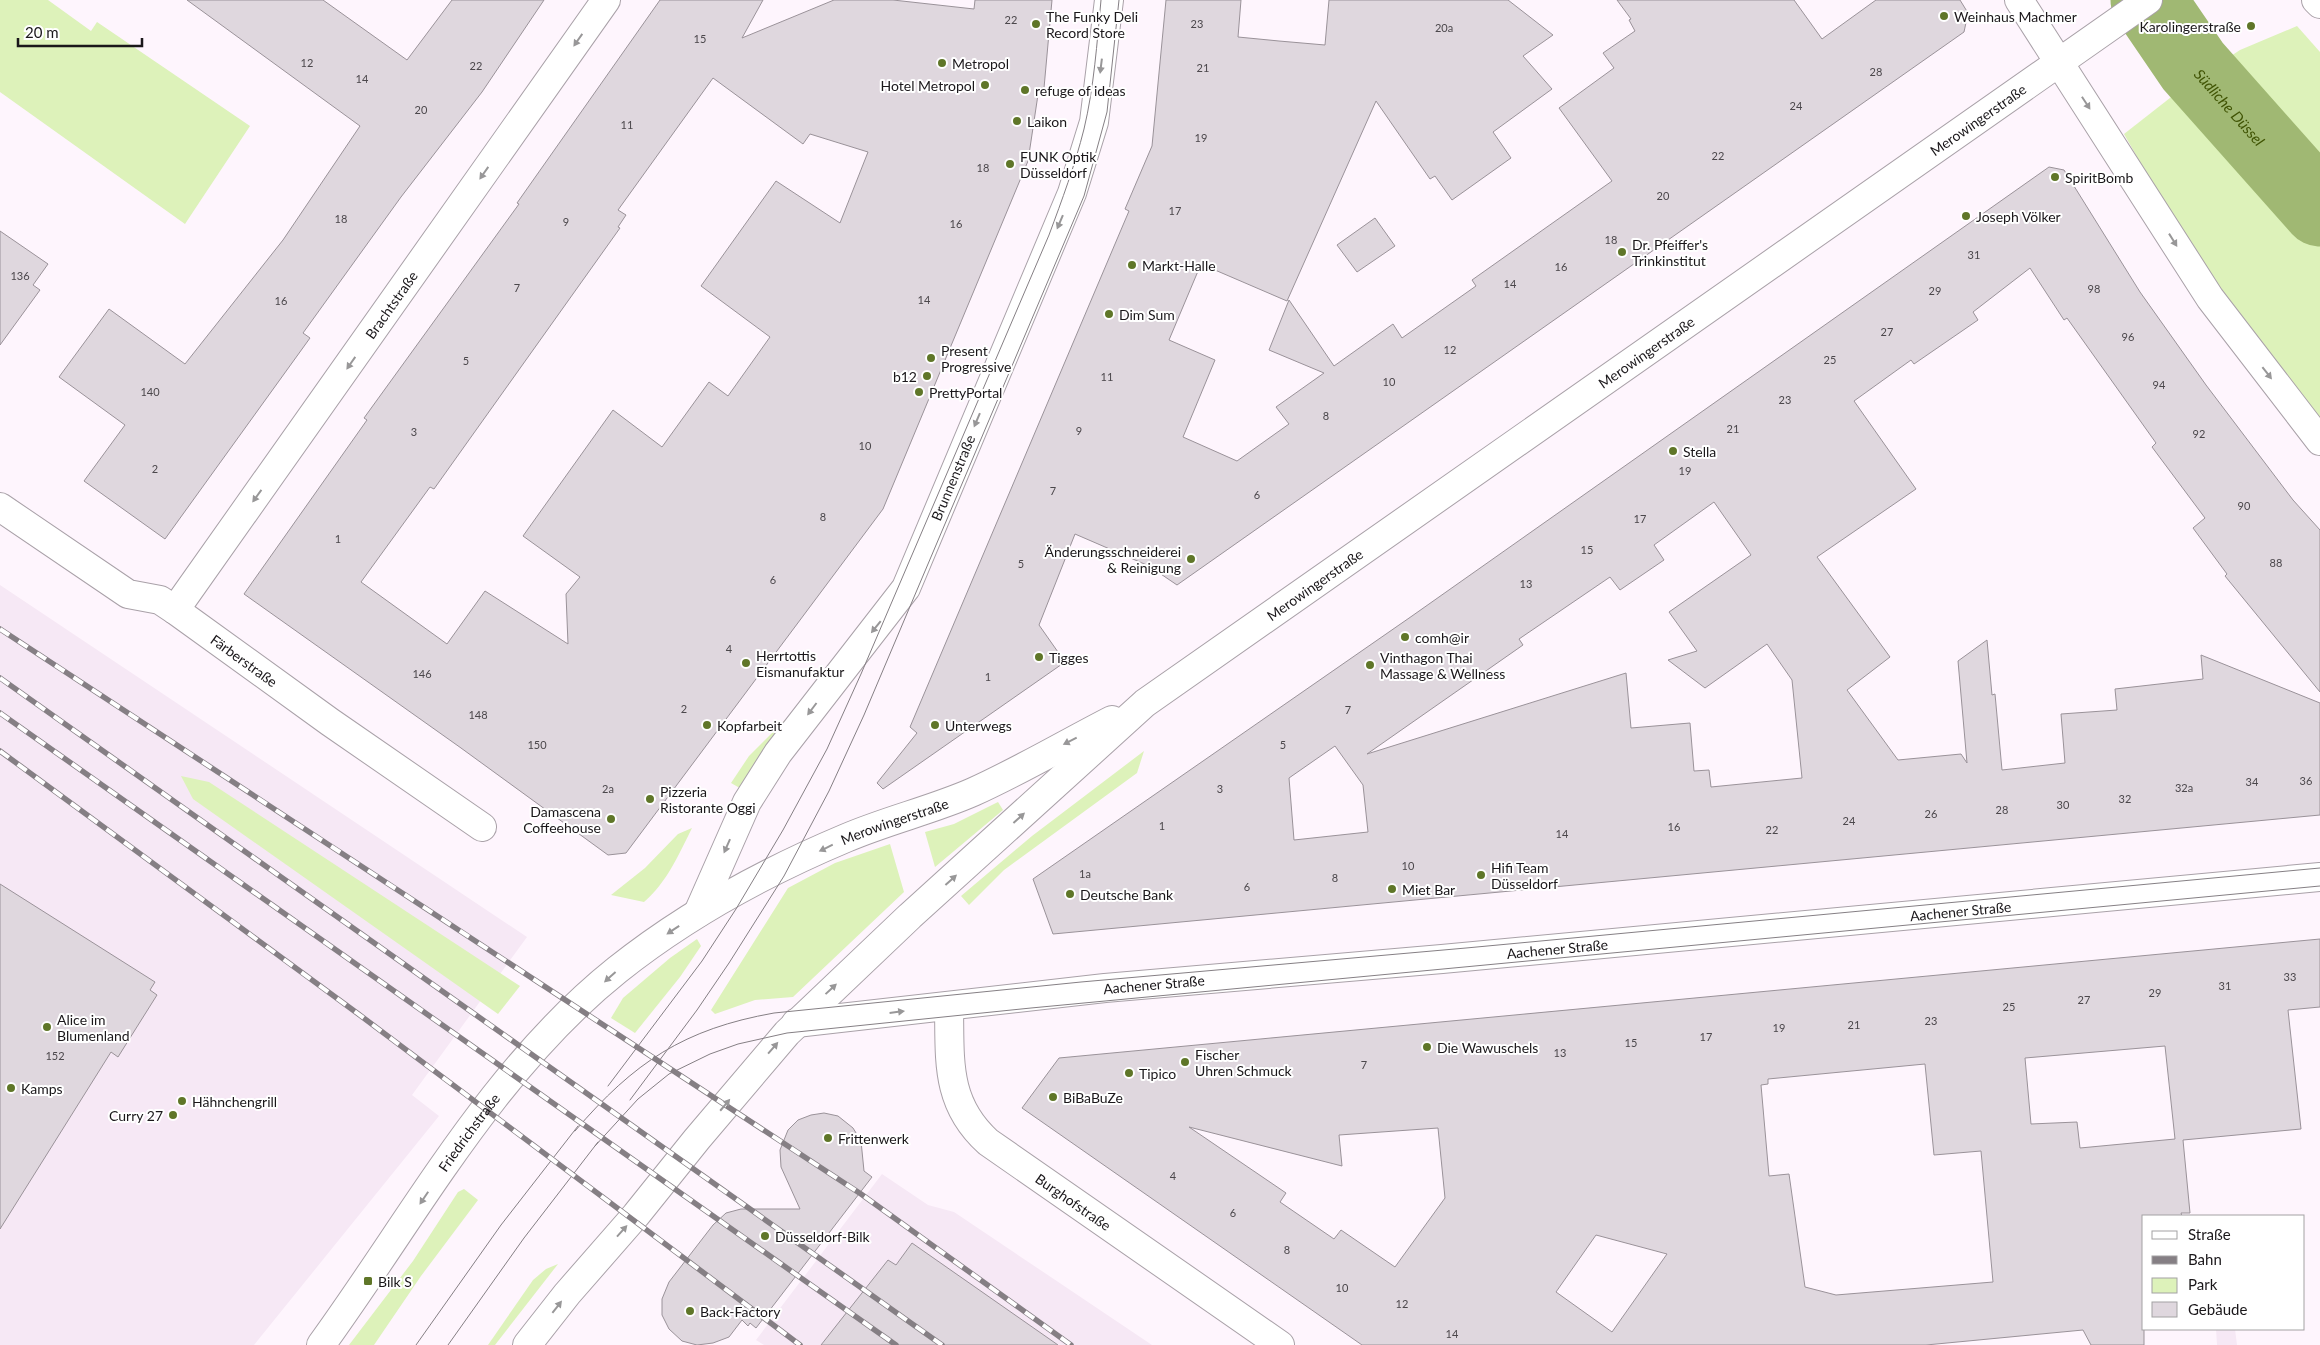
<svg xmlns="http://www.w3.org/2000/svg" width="2320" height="1345" viewBox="0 0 2320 1345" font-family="Lato,sans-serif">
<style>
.built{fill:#f6e8f5}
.green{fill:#ddf2ba}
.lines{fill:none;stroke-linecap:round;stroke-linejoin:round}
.river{stroke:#a0b873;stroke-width:75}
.building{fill:#dfd7de;stroke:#9a9299;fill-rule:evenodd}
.street-casing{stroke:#a9a1a8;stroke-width:30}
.secondary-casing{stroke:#a9a1a8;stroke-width:30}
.street{stroke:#fff;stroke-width:28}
.secondary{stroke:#fff;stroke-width:28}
.tram{stroke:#857f84;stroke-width:1}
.rail-casing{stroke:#857f84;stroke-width:5.5}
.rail{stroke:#fff;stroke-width:4;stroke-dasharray:11;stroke-linecap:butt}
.oneway{fill:#989798}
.poi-dot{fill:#5f7628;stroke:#fff;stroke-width:2}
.labels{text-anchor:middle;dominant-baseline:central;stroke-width:4;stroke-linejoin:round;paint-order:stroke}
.number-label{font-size:11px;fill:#4b474b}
.poi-label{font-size:14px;fill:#1a171a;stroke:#fff;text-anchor:start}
.street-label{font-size:14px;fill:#1a171a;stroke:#fff}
.water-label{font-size:15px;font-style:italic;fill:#405404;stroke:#fff}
</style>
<rect width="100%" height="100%" fill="#fef5fd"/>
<g class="built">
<path d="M 0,585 L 527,937 L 412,1095 L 439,1116 L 254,1345 L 0,1345 Z"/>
<path d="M 882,1174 L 928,1205 L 954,1212 L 1152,1345 L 764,1345 L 756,1340 Z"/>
<path d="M 2216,1329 L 2235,1329 L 2237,1345 L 2217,1345 Z"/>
</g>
<g class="green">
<path d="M 0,0 L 48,0 L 91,31 L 97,22 L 250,126 L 185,224 L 0,92 Z"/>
<path d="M 2297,26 L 2320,52 L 2320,429 L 2215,294 L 2124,134 L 2184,87 L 2240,50 Z"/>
<path d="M 785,720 L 788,722 L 745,791 L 731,783 L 749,756 Z"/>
<path d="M 1144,751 L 1137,773 L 1004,870 L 969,905 L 961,896 L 1032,836 Z"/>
<path d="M 181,776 L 209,782 L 520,986 L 498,1014 L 193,799 Z"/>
<path d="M 998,802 L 1003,810 L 935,867 L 925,832 L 954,824 Z"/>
<path d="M 692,828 C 678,856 667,882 644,902 L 611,895 L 645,868 L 678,834 Z"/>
<path d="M 890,844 L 904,892 L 793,997 L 755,1000 L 715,1014 L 711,1010 L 788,888 L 835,863 Z"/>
<path d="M 697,939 L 701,946 L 680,977 L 635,1033 L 611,1018 L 623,998 L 670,958 Z"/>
<path d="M 464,1189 L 478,1200 L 421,1276 L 374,1345 L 349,1345 L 413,1261 L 458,1192 Z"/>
<path d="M 558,1264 L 495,1345 L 488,1345 L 533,1280 L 546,1269 Z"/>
</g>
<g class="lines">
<path class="river" id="s1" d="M 2148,0 L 2193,66 L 2320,209"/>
</g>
<g class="building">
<path d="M 187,0 L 323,0 L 407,60 L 452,0 L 544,0 L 482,92 L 401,197 L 303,333 L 310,338 L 165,539 L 84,481 L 125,425 L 59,377 L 109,309 L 185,364 L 283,240 L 360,126 Z"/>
<path d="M 660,0 L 763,0 L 742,38 L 834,0 L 893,0 L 974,9 L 975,0 L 1052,0 L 1044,88 L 1039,88 L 1028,161 L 883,509 L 626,853 L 608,855 L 461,748 L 244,594 L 367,420 L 364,418 L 519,204 L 517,203 ZM 713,78 L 803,144 L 810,134 L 868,152 L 840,223 L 776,181 L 701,286 L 770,337 L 728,396 L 709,382 L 662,447 L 613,410 L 523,536 L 580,577 L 566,594 L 568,644 L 485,591 L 447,644 L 361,582 L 430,487 L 434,489 L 620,228 L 618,227 L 626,215 L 618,210 Z"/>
<path d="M 1166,0 L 1241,0 L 1238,37 L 1279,41 L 1325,45 L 1329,0 L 1508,0 L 1553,35 L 1523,56 L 1552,89 L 1493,132 L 1511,158 L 1452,200 L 1435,176 L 1430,179 L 1376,101 L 1287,301 L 1201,264 L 1169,340 L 1215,360 L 1183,437 L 1237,461 L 1289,424 L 1276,407 L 1324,373 L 1269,350 L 1289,300 L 1334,366 L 1393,324 L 1402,338 L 1476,286 L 1472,280 L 1612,181 L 1559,108 L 1614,68 L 1603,53 L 1635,31 L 1629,20 L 1631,19 L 1617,0 L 1794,0 L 1822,39 L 1876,0 L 1960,0 L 1968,13 L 1964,32 L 1177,585 L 1149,566 L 1075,534 L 1039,625 L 1065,662 L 883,789 L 877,783 L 917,733 L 910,727 L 1129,211 L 1125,209 L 1152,146 Z"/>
<path d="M 2049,167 L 2064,170 L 2140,292 L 2206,385 L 2293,500 L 2320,530 L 2320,692 L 2225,576 L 2227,574 L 2193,528 L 2205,518 L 2152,447 L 2156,443 L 2067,318 L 2064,320 L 2030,268 L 1973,312 L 1978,320 L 1914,364 L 1911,360 L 1854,401 L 1916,489 L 1817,557 L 1890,657 L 1847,690 L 1898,760 L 1961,754 L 1967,763 L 1958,661 L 1987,640 L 1992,695 L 1995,694 L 2002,770 L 2065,763 L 2061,714 L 2117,710 L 2115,689 L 2203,679 L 2201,655 L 2320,703 L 2320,815 L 1053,934 L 1033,879 L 1412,616 ZM 1714,502 L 1751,555 L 1669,612 L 1697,651 L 1668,660 L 1705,688 L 1767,644 L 1792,680 L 1802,778 L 1711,787 L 1709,770 L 1694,771 L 1690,723 L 1631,728 L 1626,673 L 1367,754 L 1523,645 L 1519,639 L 1610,577 L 1620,590 L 1664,560 L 1654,545 ZM 1335,746 L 1363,785 L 1368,832 L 1294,840 L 1289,778 Z"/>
<path d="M 1375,218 L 1395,246 L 1357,272 L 1337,245 Z"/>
<path d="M 0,231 L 48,264 L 33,285 L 40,290 L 0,345 Z"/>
<path d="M 0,884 L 155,982 L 150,990 L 157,995 L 118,1057 L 111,1052 L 0,1229 Z"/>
<path d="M 2320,939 L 2320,1007 L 2288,1010 L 2301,1129 L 2183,1140 L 2190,1213 L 2181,1213 L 2182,1216 L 2144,1216 L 2144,1345 L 2091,1345 L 2083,1330 L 1926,1345 L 1362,1345 L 1022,1108 L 1059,1058 ZM 2165,1046 L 2175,1139 L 2080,1148 L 2077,1122 L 2031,1124 L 2025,1058 ZM 1925,1064 L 1934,1155 L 1981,1151 L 1993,1282 L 1836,1295 L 1805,1287 L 1789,1174 L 1769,1176 L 1761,1085 L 1768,1084 L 1768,1079 ZM 1189,1127 L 1342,1166 L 1339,1135 L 1438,1128 L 1445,1198 L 1395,1267 L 1341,1230 L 1334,1239 L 1280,1202 L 1286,1193 ZM 1596,1235 L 1667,1254 L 1612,1332 L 1556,1292 Z"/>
<path d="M 824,1113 L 838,1116 L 853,1128 L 861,1141 L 864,1171 L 872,1177 L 756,1328 L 750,1323 L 748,1326 L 742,1320 L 729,1337 L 713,1343 L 697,1345 L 682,1341 L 669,1329 L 662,1315 L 662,1299 L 669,1282 L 713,1225 L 726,1213 L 741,1209 L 800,1209 L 781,1167 L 780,1150 L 788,1130 L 798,1120 L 811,1115 Z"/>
<path d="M 912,1243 L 1058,1345 L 821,1345 L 888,1260 L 896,1265 Z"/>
</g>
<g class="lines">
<defs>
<g id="street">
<path d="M 2019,0 L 2210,298 L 2320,441"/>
<path d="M 2316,0 L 2320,4"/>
<path id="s2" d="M 0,507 L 128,594 L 160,600 L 175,610 L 330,722 L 482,827"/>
<path id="s3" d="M 175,610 L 606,0"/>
<path id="s4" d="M 698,913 L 747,802 L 778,753 L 906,588 L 1072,193 L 1094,122 L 1109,0"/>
<path id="s5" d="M 949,1006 C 950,1060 945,1103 988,1142 L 1280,1345"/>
<path id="s6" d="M 796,1023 L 1105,988 L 1442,959 L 2320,877"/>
</g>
<g id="secondary">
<path id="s7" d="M 321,1345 C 414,1217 492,1070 617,970 C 686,915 765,872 846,838 C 888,820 932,810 973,792 C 1020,771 1067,743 1112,720"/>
<path id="s8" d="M 527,1345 L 567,1294 L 636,1215 L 697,1139 L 787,1033 L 910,916 L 1145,703 L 2148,0"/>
</g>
</defs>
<use href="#street" class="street-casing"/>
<use href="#secondary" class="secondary-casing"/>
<use href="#street" class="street"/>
<use href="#secondary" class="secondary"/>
<g class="tram">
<path d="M 608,1086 L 702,961 L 736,909 L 783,830 L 827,749 L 861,674 L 1049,235 C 1062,200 1075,165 1084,129 C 1094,87 1097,43 1101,0"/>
<path d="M 630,1100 L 697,1010 L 729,963 L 784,876 L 829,791 L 864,715 L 1084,196 L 1107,112 L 1119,0"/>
<path d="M 575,1131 C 634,1062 684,1029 774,1013 L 1081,982 L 1466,948 L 2320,868"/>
<path d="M 595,1146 L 638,1099 L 669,1074 L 710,1054 L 738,1044 L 787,1033 L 1031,1008 L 2320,886"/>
<path d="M 416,1345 L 501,1225 L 578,1126"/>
<path d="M 448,1345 L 524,1238 L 598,1142"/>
</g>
<defs>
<g id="rail">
<path d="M 0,629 L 861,1194 L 1071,1345"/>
<path d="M 0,678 L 942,1345"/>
<path d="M 0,713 L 896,1345"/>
<path d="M 0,751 L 357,1013 L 800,1345"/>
</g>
</defs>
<use href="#rail" class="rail-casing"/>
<use href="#rail" class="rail"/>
</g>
<defs><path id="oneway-solid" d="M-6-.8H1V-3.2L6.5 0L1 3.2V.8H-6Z" transform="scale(1.25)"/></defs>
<g class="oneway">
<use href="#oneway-solid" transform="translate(578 40) rotate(125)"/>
<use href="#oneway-solid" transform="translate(1101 66) rotate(97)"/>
<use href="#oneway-solid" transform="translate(2086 103) rotate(57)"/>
<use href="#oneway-solid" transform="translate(484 173) rotate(125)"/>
<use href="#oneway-solid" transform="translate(1060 222) rotate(113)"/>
<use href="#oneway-solid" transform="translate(2173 240) rotate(58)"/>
<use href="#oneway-solid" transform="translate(351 363) rotate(125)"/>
<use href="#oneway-solid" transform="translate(2267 373) rotate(52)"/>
<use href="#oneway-solid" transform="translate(977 420) rotate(113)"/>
<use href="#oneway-solid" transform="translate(257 496) rotate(126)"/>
<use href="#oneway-solid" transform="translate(876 627) rotate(129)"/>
<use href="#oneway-solid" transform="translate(812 709) rotate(127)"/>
<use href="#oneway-solid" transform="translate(1070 741) rotate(153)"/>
<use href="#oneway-solid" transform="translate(1019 818) rotate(-42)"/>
<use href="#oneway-solid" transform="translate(727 846) rotate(114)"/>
<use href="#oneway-solid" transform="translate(826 848) rotate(154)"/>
<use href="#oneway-solid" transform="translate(951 880) rotate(-42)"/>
<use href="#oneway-solid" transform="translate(673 930) rotate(146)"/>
<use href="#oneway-solid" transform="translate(610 977) rotate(138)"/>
<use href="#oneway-solid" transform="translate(831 989) rotate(-43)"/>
<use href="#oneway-solid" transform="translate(897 1012) rotate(-7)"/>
<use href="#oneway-solid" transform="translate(773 1048) rotate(-49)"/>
<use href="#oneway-solid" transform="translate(725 1105) rotate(-50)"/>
<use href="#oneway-solid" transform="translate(424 1198) rotate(124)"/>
<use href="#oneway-solid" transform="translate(622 1231) rotate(-48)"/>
<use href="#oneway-solid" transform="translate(557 1307) rotate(-52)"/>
</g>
<g class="poi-dot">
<circle cx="1944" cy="16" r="5"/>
<circle cx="1036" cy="24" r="5"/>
<circle cx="2251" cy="26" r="5"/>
<circle cx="942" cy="63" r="5"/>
<circle cx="985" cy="85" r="5"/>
<circle cx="1025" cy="90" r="5"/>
<circle cx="1017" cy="121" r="5"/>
<circle cx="1010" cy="164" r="5"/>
<circle cx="2055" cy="177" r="5"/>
<circle cx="1966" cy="216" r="5"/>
<circle cx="1622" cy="252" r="5"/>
<circle cx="1132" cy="265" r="5"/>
<circle cx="1109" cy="314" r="5"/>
<circle cx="931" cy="358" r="5"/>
<circle cx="927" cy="376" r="5"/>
<circle cx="919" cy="392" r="5"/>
<circle cx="1673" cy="451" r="5"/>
<circle cx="1191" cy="559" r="5"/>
<circle cx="1405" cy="637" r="5"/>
<circle cx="1039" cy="657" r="5"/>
<circle cx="746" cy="663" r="5"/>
<circle cx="1370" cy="665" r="5"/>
<circle cx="707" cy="725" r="5"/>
<circle cx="935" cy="725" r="5"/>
<circle cx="650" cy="799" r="5"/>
<circle cx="611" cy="819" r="5"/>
<circle cx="1481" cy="875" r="5"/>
<circle cx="1392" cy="889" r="5"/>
<circle cx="1070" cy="894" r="5"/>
<circle cx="47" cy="1027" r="5"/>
<circle cx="1427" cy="1047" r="5"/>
<circle cx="1185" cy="1062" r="5"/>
<circle cx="1129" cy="1073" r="5"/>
<circle cx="11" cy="1088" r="5"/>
<circle cx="1053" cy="1097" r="5"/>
<circle cx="182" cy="1101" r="5"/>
<circle cx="173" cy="1115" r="5"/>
<circle cx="828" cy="1138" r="5"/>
<circle cx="765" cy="1236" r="5"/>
<rect x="363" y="1276" width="10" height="10" rx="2.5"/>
<circle cx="690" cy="1311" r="5"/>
</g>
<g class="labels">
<g class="number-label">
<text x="1011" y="19">22</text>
<text x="1197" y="23">23</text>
<text x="1444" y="27">20a</text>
<text x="700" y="38">15</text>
<text x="307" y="62">12</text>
<text x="476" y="65">22</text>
<text x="1203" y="67">21</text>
<text x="1876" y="71">28</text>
<text x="362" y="78">14</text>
<text x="1796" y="105">24</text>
<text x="421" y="109">20</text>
<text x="627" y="124">11</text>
<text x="1201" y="137">19</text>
<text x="1718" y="155">22</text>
<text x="983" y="167">18</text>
<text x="1663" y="195">20</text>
<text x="1175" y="210">17</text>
<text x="341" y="218">18</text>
<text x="566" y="221">9</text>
<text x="956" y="223">16</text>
<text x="1611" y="239">18</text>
<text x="1974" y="254">31</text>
<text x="1561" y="266">16</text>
<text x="20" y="275">136</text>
<text x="1510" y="283">14</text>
<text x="517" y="287">7</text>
<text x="2094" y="288">98</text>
<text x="1935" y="290">29</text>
<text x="924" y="299">14</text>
<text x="281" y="300">16</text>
<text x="1887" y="331">27</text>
<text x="2128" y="336">96</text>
<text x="1450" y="349">12</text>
<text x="1830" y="359">25</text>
<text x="466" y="360">5</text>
<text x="1107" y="376">11</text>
<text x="1389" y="381">10</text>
<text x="2159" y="384">94</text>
<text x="150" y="391">140</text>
<text x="1785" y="399">23</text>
<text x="1326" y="415">8</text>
<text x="1733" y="428">21</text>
<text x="1079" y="430">9</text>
<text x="414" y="431">3</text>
<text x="2199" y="433">92</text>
<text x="865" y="445">10</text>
<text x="155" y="468">2</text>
<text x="1685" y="470">19</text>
<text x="1053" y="490">7</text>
<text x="1257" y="494">6</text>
<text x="2244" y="505">90</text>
<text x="823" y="516">8</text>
<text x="1640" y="518">17</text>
<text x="338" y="538">1</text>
<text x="1587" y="549">15</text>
<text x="2276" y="562">88</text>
<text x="1021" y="563">5</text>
<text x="773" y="579">6</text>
<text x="1526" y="583">13</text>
<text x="729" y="648">4</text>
<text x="422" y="673">146</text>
<text x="988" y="676">1</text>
<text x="684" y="708">2</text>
<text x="1348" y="709">7</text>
<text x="478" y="714">148</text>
<text x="537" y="744">150</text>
<text x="1283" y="744">5</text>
<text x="2306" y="780">36</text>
<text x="2252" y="781">34</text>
<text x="2184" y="787">32a</text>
<text x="608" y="788">2a</text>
<text x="1220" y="788">3</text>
<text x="2125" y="798">32</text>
<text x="2063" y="804">30</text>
<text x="2002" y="809">28</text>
<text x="1931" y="813">26</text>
<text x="1849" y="820">24</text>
<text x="1162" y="825">1</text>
<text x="1674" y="826">16</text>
<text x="1772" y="829">22</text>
<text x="1562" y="833">14</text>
<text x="1408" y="865">10</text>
<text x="1085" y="873">1a</text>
<text x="1335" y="877">8</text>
<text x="1247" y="886">6</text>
<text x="2290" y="976">33</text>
<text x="2225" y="985">31</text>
<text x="2155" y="992">29</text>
<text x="2084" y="999">27</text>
<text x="2009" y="1006">25</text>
<text x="1931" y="1020">23</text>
<text x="1854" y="1024">21</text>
<text x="1779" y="1027">19</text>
<text x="1706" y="1036">17</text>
<text x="1631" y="1042">15</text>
<text x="1560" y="1052">13</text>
<text x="55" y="1055">152</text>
<text x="1364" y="1064">7</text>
<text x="1173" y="1175">4</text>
<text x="1233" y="1212">6</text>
<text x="1287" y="1249">8</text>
<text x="1342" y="1287">10</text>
<text x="1402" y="1303">12</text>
<text x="1452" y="1333">14</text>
</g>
<g class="poi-label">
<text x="1046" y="16">The Funky Deli<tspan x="1046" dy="16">Record Store</tspan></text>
<text x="1954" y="16">Weinhaus Machmer</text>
<text x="2241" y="26" text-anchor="end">Karolingerstraße</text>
<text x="952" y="63">Metropol</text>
<text x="975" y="85" text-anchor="end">Hotel Metropol</text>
<text x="1035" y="90">refuge of ideas</text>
<text x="1027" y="121">Laikon</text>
<text x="1020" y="156">FUNK Optik<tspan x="1020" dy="16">Düsseldorf</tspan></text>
<text x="2065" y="177">SpiritBomb</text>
<text x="1976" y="216">Joseph Völker</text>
<text x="1632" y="244">Dr. Pfeiffer's<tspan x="1632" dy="16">Trinkinstitut</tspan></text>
<text x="1142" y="265">Markt-Halle</text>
<text x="1119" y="314">Dim Sum</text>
<text x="941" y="350">Present<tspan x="941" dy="16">Progressive</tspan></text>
<text x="917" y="376" text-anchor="end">b12</text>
<text x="929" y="392">PrettyPortal</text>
<text x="1683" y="451">Stella</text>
<text x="1181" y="551" text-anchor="end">Änderungsschneiderei<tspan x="1181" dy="16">&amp; Reinigung</tspan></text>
<text x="1415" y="637">comh@ir</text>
<text x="756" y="655">Herrtottis<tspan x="756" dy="16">Eismanufaktur</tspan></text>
<text x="1049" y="657">Tigges</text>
<text x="1380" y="657">Vinthagon Thai<tspan x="1380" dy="16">Massage &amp; Wellness</tspan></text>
<text x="717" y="725">Kopfarbeit</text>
<text x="945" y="725">Unterwegs</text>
<text x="660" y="791">Pizzeria<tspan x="660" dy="16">Ristorante Oggi</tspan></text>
<text x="601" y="811" text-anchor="end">Damascena<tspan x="601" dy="16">Coffeehouse</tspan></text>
<text x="1491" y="867">Hifi Team<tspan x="1491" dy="16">Düsseldorf</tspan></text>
<text x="1402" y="889">Miet Bar</text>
<text x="1080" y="894">Deutsche Bank</text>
<text x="57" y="1019">Alice im<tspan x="57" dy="16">Blumenland</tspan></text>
<text x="1437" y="1047">Die Wawuschels</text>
<text x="1195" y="1054">Fischer<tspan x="1195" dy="16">Uhren Schmuck</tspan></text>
<text x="1139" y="1073">Tipico</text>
<text x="21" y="1088">Kamps</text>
<text x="1063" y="1097">BiBaBuZe</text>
<text x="192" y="1101">Hähnchengrill</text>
<text x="163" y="1115" text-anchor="end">Curry 27</text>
<text x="838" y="1138">Frittenwerk</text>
<text x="775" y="1236">Düsseldorf-Bilk</text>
<text x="378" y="1281">Bilk S</text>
<text x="700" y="1311">Back-Factory</text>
</g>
<g class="street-label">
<text stroke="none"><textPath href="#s8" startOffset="1910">Merowingerstraße</textPath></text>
<text stroke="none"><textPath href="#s3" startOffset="374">Brachtstraße</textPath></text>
<text stroke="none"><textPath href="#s8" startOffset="1505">Merowingerstraße</textPath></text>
<text stroke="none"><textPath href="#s4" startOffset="508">Brunnenstraße</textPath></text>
<text stroke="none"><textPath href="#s8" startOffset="1100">Merowingerstraße</textPath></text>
<text stroke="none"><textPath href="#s2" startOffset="291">Färberstraße</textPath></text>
<text stroke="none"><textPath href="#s7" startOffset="796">Merowingerstraße</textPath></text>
<text stroke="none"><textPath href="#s6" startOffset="1170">Aachener Straße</textPath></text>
<text stroke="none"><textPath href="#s6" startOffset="765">Aachener Straße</textPath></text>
<text stroke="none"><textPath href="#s6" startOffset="360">Aachener Straße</textPath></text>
<text stroke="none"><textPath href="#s7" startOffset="259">Friedrichstraße</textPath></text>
<text stroke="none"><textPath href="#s5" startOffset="251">Burghofstraße</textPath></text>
</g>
<g class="water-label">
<text stroke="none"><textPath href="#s1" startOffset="135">Südliche Düssel</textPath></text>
</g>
</g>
<rect x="2142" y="1215" width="162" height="115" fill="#ffffff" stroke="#a3a2a3"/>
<rect x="2152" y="1231" width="25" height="8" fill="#ffffff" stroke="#a3a2a3"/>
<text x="2188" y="1240" font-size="15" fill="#1a171a">Straße</text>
<rect x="2152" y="1256" width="25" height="8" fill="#857f84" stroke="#a3a2a3"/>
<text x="2188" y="1265" font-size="15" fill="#1a171a">Bahn</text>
<rect x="2152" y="1278" width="25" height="15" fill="#ddf2ba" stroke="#a3a2a3"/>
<text x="2188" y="1290" font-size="15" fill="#1a171a">Park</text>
<rect x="2152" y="1302" width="25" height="15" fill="#dfd7de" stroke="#a3a2a3"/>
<text x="2188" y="1315" font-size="15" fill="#1a171a">Gebäude</text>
<path d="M18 38v8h124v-8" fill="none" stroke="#1a171a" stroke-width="2.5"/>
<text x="25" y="38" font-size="15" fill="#1a171a" stroke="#ffffff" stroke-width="4" paint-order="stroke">20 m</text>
</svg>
